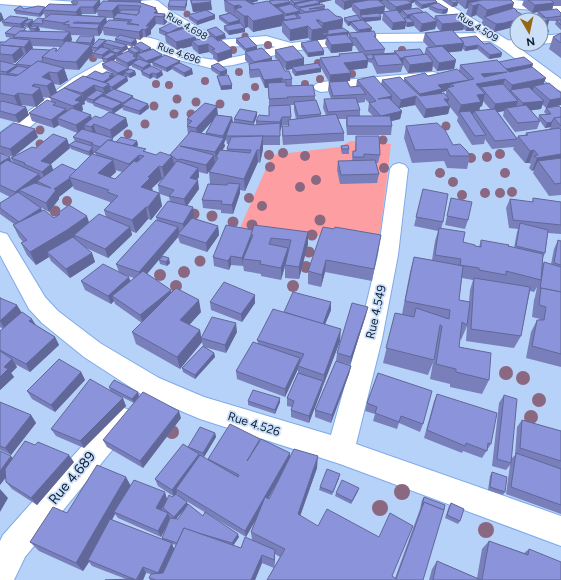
<svg xmlns="http://www.w3.org/2000/svg" width="561" height="580" viewBox="0 0 561 580" font-family="Figtree,sans-serif">
<style>
.green{fill:#fc9ea2}
.lines{fill:none;stroke-linecap:round;stroke-linejoin:round}
.minor-casing{stroke:#7eaae9;stroke-width:2}
.tertiary-casing{stroke:#7eaae9;stroke-width:2}
.minor{fill:#fff;fill-rule:evenodd}
.tertiary{fill:#fff;fill-rule:evenodd}
.tree{fill:#8a6882}
.wall{fill:#787fbb;fill-rule:evenodd}
.shaded-wall{fill:#616899}
.building{fill:#8b94da;stroke:#616899;fill-rule:evenodd}
.labels{text-anchor:middle;dominant-baseline:central;stroke-width:3.5;stroke-linejoin:round;paint-order:stroke}
.far-street-label{font-size:10px;fill:#0e1f37;stroke:#ccdff9}
.street-label{font-size:12px;fill:#0e1f37;stroke:#ccdff9}
.near-street-label{font-size:14px;fill:#0e1f37;stroke:#ccdff9}
</style>
<rect width="100%" height="100%" fill="#b7d2f9"/>
<path class="green" d="M 351,141 L 391,144 L 379,242 L 240,228 L 272,155 L 339,147 Z"/>
<g class="lines">
<defs>
<g id="minor">
<path d="M 0,0 L 48,0 L 78,2 L 82,3 L 84,6 L 82,9 L 78,10 L 0,4 Z"/>
<path d="M 154,0 L 158,1 L 172,12 L 220,40 L 266,36 L 291,43 L 371,34 L 494,33 L 499,34 L 501,37 L 499,40 L 494,41 L 371,42 L 291,51 L 280,48 L 282,51 L 280,54 L 233,65 L 210,68 L 175,59 L 145,46 L 117,65 L 83,84 L 31,126 L 6,145 L 0,146 L 0,133 L 73,78 L 107,59 L 138,38 C 154,34 170,47 184,53 C 192,56 201,58 208,59 C 224,62 259,51 275,47 L 266,44 L 218,48 L 213,47 L 162,18 L 151,8 L 119,10 L 115,9 L 113,6 L 115,3 L 119,2 Z"/>
<path d="M 500,0 L 514,0 L 558,5 L 561,6 L 561,15 L 555,12 L 511,8 L 507,7 Z"/>
<path d="M 561,34 L 561,42 L 541,44 L 541,36 Z"/>
<path d="M 517,39 L 517,44 L 523,44 L 522,46 L 506,49 L 501,48 L 499,45 L 501,42 Z"/>
<path d="M 433,72 L 438,73 L 440,76 L 438,79 L 321,92 L 316,90 L 313,87 L 316,84 L 321,82 Z"/>
<path d="M 399,163 L 405,165 L 408,169 L 398,255 L 382,339 L 356,444 L 561,516 L 561,546 L 340,464 L 200,419 L 141,394 L 84,357 L 42,323 L 29,309 L 0,255 L 0,232 L 7,234 L 45,297 L 58,311 L 100,343 L 159,378 L 204,397 L 331,435 L 358,339 L 378,255 L 390,169 L 393,165 Z"/>
<path d="M 122,407 L 131,411 L 135,419 L 131,427 L 25,557 L 14,580 L 0,580 L 0,541 L 3,535 L 113,411 Z"/>
</g>
<path id="tertiary" d="M 427,0 L 442,0 L 511,42 L 561,79 L 561,91 L 556,89 L 501,48 L 429,3 Z"/>
</defs>
<use href="#minor" class="minor-casing"/>
<use href="#tertiary" class="tertiary-casing"/>
<use href="#minor" class="minor"/>
<use href="#tertiary" class="tertiary"/>
</g>
<g class="tree">
<circle cx="187" cy="14" r="3.5"/>
<circle cx="245" cy="36" r="3.5"/>
<circle cx="268" cy="45" r="4"/>
<circle cx="233" cy="50" r="4"/>
<circle cx="402" cy="50" r="4"/>
<circle cx="93" cy="58" r="4"/>
<circle cx="318" cy="63" r="4"/>
<circle cx="239" cy="72" r="4"/>
<circle cx="352" cy="74" r="4"/>
<circle cx="320" cy="79" r="4"/>
<circle cx="205" cy="81" r="4"/>
<circle cx="156" cy="84" r="4"/>
<circle cx="305" cy="84" r="4"/>
<circle cx="169" cy="85" r="4"/>
<circle cx="255" cy="87" r="4"/>
<circle cx="246" cy="97" r="4"/>
<circle cx="177" cy="99" r="4.5"/>
<circle cx="196" cy="102" r="4.5"/>
<circle cx="220" cy="104" r="4.5"/>
<circle cx="154" cy="106" r="4.5"/>
<circle cx="174" cy="114" r="4.5"/>
<circle cx="191" cy="114" r="4.5"/>
<circle cx="145" cy="124" r="4.5"/>
<circle cx="446" cy="126" r="4.5"/>
<circle cx="40" cy="130" r="4.5"/>
<circle cx="128" cy="134" r="4.5"/>
<circle cx="383" cy="140" r="4.5"/>
<circle cx="40" cy="144" r="4.5"/>
<circle cx="283" cy="153" r="5"/>
<circle cx="500" cy="154" r="5"/>
<circle cx="269" cy="155" r="5"/>
<circle cx="305" cy="156" r="5"/>
<circle cx="487" cy="157" r="5"/>
<circle cx="471" cy="158" r="5"/>
<circle cx="270" cy="167" r="5"/>
<circle cx="384" cy="168" r="5"/>
<circle cx="440" cy="173" r="5"/>
<circle cx="505" cy="173" r="5"/>
<circle cx="316" cy="180" r="5"/>
<circle cx="453" cy="182" r="5"/>
<circle cx="300" cy="187" r="5"/>
<circle cx="512" cy="192" r="5"/>
<circle cx="485" cy="193" r="5"/>
<circle cx="500" cy="193" r="5"/>
<circle cx="462" cy="195" r="5"/>
<circle cx="249" cy="198" r="5"/>
<circle cx="67" cy="201" r="5"/>
<circle cx="262" cy="206" r="5"/>
<circle cx="55" cy="211" r="5.5"/>
<circle cx="194" cy="214" r="5.5"/>
<circle cx="212" cy="216" r="5.5"/>
<circle cx="320" cy="220" r="5.5"/>
<circle cx="233" cy="222" r="5.5"/>
<circle cx="252" cy="225" r="5.5"/>
<circle cx="312" cy="235" r="5.5"/>
<circle cx="309" cy="252" r="5.5"/>
<circle cx="200" cy="261" r="5.5"/>
<circle cx="306" cy="267" r="6"/>
<circle cx="184" cy="272" r="6"/>
<circle cx="160" cy="275" r="6"/>
<circle cx="176" cy="286" r="6"/>
<circle cx="293" cy="286" r="6"/>
<circle cx="506" cy="373" r="7"/>
<circle cx="523" cy="378" r="7"/>
<circle cx="539" cy="400" r="7"/>
<circle cx="531" cy="417" r="7"/>
<circle cx="172" cy="432" r="7"/>
<circle cx="402" cy="492" r="8"/>
<circle cx="380" cy="508" r="8"/>
<circle cx="486" cy="530" r="8"/>
</g>
<g class="wall">
<path d="M 109,0 L 141,0 L 141,3 L 156,8 L 156,10 L 157,10 L 158,13 L 165,14 L 167,22 L 164,25 L 156,24 L 151,30 L 151,34 L 146,37 L 143,37 L 140,40 L 136,39 L 137,43 L 134,45 L 151,48 L 151,49 L 162,56 L 180,61 L 180,63 L 193,74 L 185,77 L 173,70 L 172,69 L 167,72 L 153,66 L 152,63 L 150,63 L 151,66 L 163,75 L 157,79 L 153,77 L 150,79 L 142,75 L 141,71 L 132,67 L 132,65 L 128,67 L 116,61 L 116,59 L 113,60 L 129,69 L 135,71 L 136,75 L 130,78 L 125,76 L 125,75 L 122,76 L 127,77 L 128,81 L 116,90 L 133,96 L 133,98 L 148,104 L 149,108 L 140,115 L 123,110 L 122,106 L 123,107 L 114,113 L 126,118 L 128,126 L 113,138 L 113,141 L 116,142 L 137,141 L 138,145 L 137,147 L 146,152 L 156,155 L 170,155 L 188,135 L 187,126 L 187,119 L 218,115 L 217,115 L 232,117 L 233,122 L 234,122 L 234,119 L 257,112 L 257,116 L 253,125 L 256,125 L 256,121 L 269,116 L 269,88 L 265,88 L 260,77 L 250,78 L 249,73 L 249,64 L 245,60 L 245,52 L 246,52 L 236,43 L 236,39 L 257,49 L 272,61 L 278,60 L 275,58 L 275,50 L 304,66 L 320,66 L 320,58 L 339,56 L 339,54 L 359,52 L 355,46 L 352,46 L 352,51 L 331,53 L 325,44 L 326,39 L 317,40 L 324,55 L 308,57 L 301,47 L 301,43 L 311,41 L 308,38 L 290,41 L 282,32 L 282,26 L 253,32 L 248,27 L 245,28 L 245,32 L 229,35 L 224,30 L 224,26 L 227,25 L 219,19 L 219,16 L 228,13 L 225,11 L 224,0 L 259,0 L 258,0 L 258,1 L 252,3 L 254,4 L 269,2 L 270,1 L 269,0 L 288,0 L 290,1 L 290,0 L 332,0 L 320,3 L 320,4 L 325,6 L 325,9 L 336,16 L 343,19 L 342,29 L 349,32 L 348,36 L 349,38 L 349,33 L 357,32 L 351,26 L 351,25 L 348,26 L 344,21 L 344,18 L 357,15 L 352,10 L 352,7 L 344,10 L 335,3 L 335,0 L 435,0 L 437,3 L 448,9 L 447,13 L 442,14 L 436,13 L 429,9 L 429,7 L 421,9 L 415,4 L 415,2 L 412,3 L 411,9 L 423,12 L 434,19 L 435,16 L 458,14 L 474,31 L 466,31 L 464,29 L 463,30 L 453,31 L 460,38 L 484,44 L 502,53 L 501,57 L 489,59 L 477,49 L 465,51 L 462,48 L 462,51 L 448,52 L 456,60 L 454,69 L 437,71 L 433,66 L 432,71 L 408,73 L 403,65 L 401,72 L 377,74 L 372,63 L 368,62 L 367,68 L 349,70 L 350,81 L 347,81 L 350,87 L 356,87 L 357,80 L 381,84 L 382,80 L 404,80 L 404,78 L 428,76 L 459,71 L 460,65 L 499,62 L 533,64 L 532,67 L 544,84 L 561,93 L 561,105 L 548,108 L 561,108 L 561,195 L 549,196 L 533,173 L 534,170 L 532,171 L 529,168 L 531,164 L 529,163 L 525,163 L 513,149 L 514,147 L 492,149 L 485,139 L 484,144 L 472,145 L 457,121 L 458,117 L 450,107 L 448,114 L 424,118 L 415,105 L 399,108 L 391,100 L 391,101 L 402,111 L 400,119 L 391,121 L 392,126 L 391,135 L 347,135 L 346,124 L 346,119 L 338,119 L 344,133 L 344,141 L 283,145 L 282,135 L 282,126 L 288,126 L 288,125 L 282,125 L 280,131 L 280,145 L 263,145 L 263,149 L 260,163 L 258,162 L 245,191 L 240,190 L 240,193 L 233,214 L 221,213 L 221,210 L 203,208 L 202,200 L 210,184 L 209,172 L 210,170 L 207,174 L 199,172 L 199,177 L 197,180 L 199,189 L 187,206 L 194,216 L 193,218 L 218,226 L 219,235 L 207,252 L 180,243 L 178,237 L 147,274 L 172,292 L 201,312 L 189,325 L 200,330 L 201,338 L 237,332 L 226,353 L 204,347 L 214,353 L 215,357 L 195,379 L 183,372 L 182,368 L 203,346 L 202,342 L 180,369 L 136,344 L 132,332 L 142,323 L 115,304 L 114,301 L 111,304 L 85,290 L 81,281 L 119,272 L 116,264 L 157,220 L 156,217 L 170,201 L 169,197 L 160,194 L 162,206 L 151,220 L 148,219 L 136,233 L 131,231 L 132,235 L 108,258 L 84,247 L 92,253 L 95,262 L 70,278 L 51,261 L 49,257 L 36,265 L 27,255 L 21,243 L 23,242 L 19,237 L 13,225 L 14,224 L 0,214 L 0,203 L 10,197 L 0,192 L 0,133 L 38,137 L 13,157 L 3,154 L 13,163 L 11,158 L 36,148 L 67,139 L 70,148 L 51,164 L 53,170 L 76,170 L 96,155 L 95,153 L 94,153 L 90,156 L 71,149 L 69,145 L 75,141 L 73,137 L 77,133 L 60,126 L 59,125 L 54,128 L 32,121 L 29,113 L 51,101 L 50,98 L 43,97 L 44,100 L 36,107 L 22,105 L 21,106 L 29,115 L 19,123 L 0,118 L 0,42 L 5,42 L 14,38 L 6,37 L 5,33 L 13,27 L 4,26 L 2,22 L 28,20 L 33,22 L 44,19 L 46,17 L 45,17 L 44,13 L 40,17 L 16,14 L 14,10 L 24,9 L 45,7 L 72,4 L 71,2 L 101,4 L 108,1 ZM 385,7 L 390,11 L 384,12 ZM 97,12 L 98,16 L 81,15 L 82,14 L 95,14 ZM 400,13 L 401,13 L 401,14 L 405,18 L 404,18 ZM 380,14 L 383,14 L 382,20 L 392,30 L 405,29 L 405,26 L 407,27 L 414,26 L 420,32 L 435,29 L 436,26 L 440,31 L 425,33 L 423,41 L 429,48 L 426,48 L 424,55 L 394,51 L 394,53 L 384,54 L 385,49 L 376,39 L 376,36 L 371,32 L 365,22 L 381,20 ZM 106,18 L 113,18 L 113,20 L 107,22 ZM 33,25 L 33,26 L 29,28 L 30,31 L 27,31 L 22,28 L 25,26 L 25,27 L 29,28 ZM 39,27 L 43,28 L 44,27 L 44,28 L 65,31 L 65,32 L 39,31 L 40,30 ZM 103,30 L 104,35 L 118,37 L 115,39 L 115,42 L 107,41 L 106,40 L 94,44 L 95,40 L 76,42 L 77,43 L 70,42 L 72,40 L 71,35 L 99,36 L 102,32 L 101,31 ZM 127,45 L 132,47 L 134,45 L 134,48 L 128,49 L 128,51 L 123,54 L 122,52 L 123,52 L 128,49 ZM 32,46 L 60,47 L 58,50 L 50,50 L 32,49 L 33,48 ZM 93,51 L 95,52 L 93,53 L 94,58 L 102,59 L 103,62 L 105,63 L 102,64 L 103,68 L 112,73 L 86,77 L 64,88 L 65,88 L 57,92 L 54,84 L 60,85 L 68,80 L 64,69 L 79,70 L 93,53 ZM 23,54 L 25,55 L 16,64 L 8,63 L 15,63 L 24,55 ZM 281,64 L 286,70 L 292,69 L 292,72 L 295,76 L 321,72 L 321,68 L 329,82 L 328,90 L 331,99 L 324,99 L 323,108 L 326,115 L 321,116 L 321,114 L 315,100 L 315,96 L 292,86 L 292,79 L 285,71 ZM 446,91 L 446,95 L 441,93 L 442,92 ZM 365,99 L 369,103 L 368,111 L 373,116 L 360,116 L 360,110 L 358,103 L 365,102 ZM 86,100 L 87,102 L 93,104 L 94,106 L 110,112 L 101,118 L 92,119 L 81,111 L 83,110 L 82,105 L 85,104 L 84,102 ZM 483,101 L 490,109 L 479,111 L 480,107 L 482,106 ZM 542,104 L 546,108 L 544,112 L 546,114 L 539,115 L 538,119 L 531,110 L 541,109 ZM 288,105 L 294,105 L 294,110 L 296,119 L 291,119 L 291,117 ZM 504,111 L 503,116 L 515,132 L 537,129 L 540,121 L 545,128 L 551,127 L 549,129 L 526,133 L 525,135 L 518,136 L 517,138 L 498,112 ZM 213,120 L 206,133 L 206,134 L 201,133 ZM 226,139 L 227,144 L 229,144 L 227,149 L 227,151 L 222,150 L 225,146 L 224,143 ZM 115,170 L 122,172 L 115,179 L 110,177 L 116,172 ZM 162,179 L 163,179 L 158,185 L 159,193 L 152,191 L 152,188 ZM 73,186 L 74,189 L 110,202 L 110,203 L 104,210 L 106,217 L 89,223 L 58,213 L 59,215 L 54,218 L 42,211 L 41,208 L 38,206 L 49,212 L 59,199 L 59,197 ZM 125,275 L 134,278 L 130,281 Z"/>
<path d="M 187,0 L 187,4 L 185,11 L 168,10 L 168,6 Z"/>
<path d="M 190,0 L 210,0 L 212,10 L 207,10 L 215,19 L 197,25 L 189,19 L 188,15 L 203,11 L 193,12 Z"/>
<path d="M 442,0 L 456,0 L 456,1 L 457,0 L 511,0 L 513,8 L 517,11 L 517,12 L 525,19 L 540,17 L 537,15 L 538,12 L 532,13 L 522,5 L 524,0 L 561,0 L 561,6 L 553,6 L 552,10 L 561,16 L 561,30 L 555,24 L 556,21 L 549,21 L 547,28 L 549,31 L 546,38 L 541,39 L 541,20 L 517,20 L 517,26 L 502,30 L 494,32 L 481,24 L 483,20 L 476,15 L 471,17 L 466,14 L 468,8 L 465,9 L 458,3 L 457,6 L 452,7 Z"/>
<path d="M 183,26 L 183,29 L 196,40 L 210,36 L 207,34 L 207,30 L 226,38 L 217,41 L 232,57 L 218,62 L 213,58 L 213,55 L 209,52 L 199,54 L 193,49 L 192,46 L 177,50 L 166,42 L 165,36 L 159,33 L 159,29 Z"/>
<path d="M 561,33 L 561,58 L 549,49 L 553,37 Z"/>
<path d="M 211,66 L 227,74 L 221,76 L 232,89 L 221,90 L 218,81 L 217,76 L 220,76 L 211,70 Z"/>
<path d="M 406,126 L 453,145 L 470,156 L 467,169 L 447,168 L 444,161 L 412,163 L 404,138 Z"/>
<path d="M 356,136 L 380,155 L 378,163 L 376,163 L 379,174 L 377,183 L 340,184 L 337,170 L 338,161 L 352,161 L 353,151 L 355,151 Z"/>
<path d="M 341,146 L 349,149 L 349,154 L 342,154 L 341,150 Z"/>
<path d="M 423,189 L 443,222 L 441,229 L 463,242 L 475,246 L 479,247 L 481,240 L 514,248 L 517,232 L 518,229 L 509,228 L 506,208 L 510,199 L 532,202 L 533,198 L 561,202 L 561,234 L 548,233 L 545,253 L 543,258 L 542,266 L 544,262 L 551,264 L 554,249 L 558,240 L 561,241 L 561,367 L 526,358 L 531,332 L 537,320 L 539,320 L 540,319 L 532,317 L 534,300 L 535,297 L 537,287 L 534,292 L 530,291 L 521,336 L 514,348 L 466,341 L 467,326 L 461,340 L 460,339 L 459,347 L 489,380 L 482,394 L 450,387 L 450,384 L 430,379 L 437,341 L 434,360 L 428,375 L 383,363 L 395,313 L 402,314 L 410,272 L 414,257 L 432,260 L 435,241 L 438,231 L 414,226 ZM 462,278 L 473,280 L 470,290 L 469,302 L 459,300 Z"/>
<path d="M 451,198 L 468,220 L 465,229 L 445,225 Z"/>
<path d="M 334,229 L 381,235 L 372,281 L 325,272 L 321,287 L 308,284 L 308,271 Z"/>
<path d="M 253,230 L 308,232 L 308,244 L 299,279 L 285,278 L 285,267 L 281,280 L 261,276 L 261,274 L 244,271 L 243,265 L 243,266 L 231,265 L 229,270 L 214,266 L 213,257 Z"/>
<path d="M 159,260 L 170,263 L 167,266 L 160,264 Z"/>
<path d="M 255,295 L 255,303 L 242,322 L 211,310 L 210,302 Z"/>
<path d="M 0,297 L 21,313 L 36,325 L 55,337 L 59,345 L 30,372 L 15,364 L 17,367 L 11,373 L 14,377 L 0,390 L 0,331 L 3,329 L 0,327 Z"/>
<path d="M 331,310 L 325,324 L 340,341 L 309,423 L 291,417 L 291,410 L 292,407 L 287,406 L 287,398 L 298,373 L 298,369 L 285,397 L 237,379 L 236,371 L 258,343 L 257,340 L 284,312 Z"/>
<path d="M 366,315 L 350,365 L 340,362 L 351,366 L 349,374 L 331,423 L 315,417 L 315,410 L 336,361 L 337,353 Z"/>
<path d="M 81,372 L 85,380 L 55,412 L 32,399 L 27,391 Z"/>
<path d="M 378,373 L 423,424 L 420,432 L 399,423 L 397,429 L 373,421 L 375,414 L 365,411 L 367,403 Z"/>
<path d="M 109,387 L 139,396 L 134,403 L 112,392 L 126,406 L 84,448 L 56,436 L 51,429 L 110,391 Z"/>
<path d="M 437,394 L 491,444 L 482,458 L 463,451 L 462,453 L 424,438 L 434,401 Z"/>
<path d="M 504,395 L 511,459 L 515,455 L 517,427 L 522,420 L 561,431 L 561,514 L 506,494 L 510,465 L 506,470 L 492,466 L 499,403 Z"/>
<path d="M 248,401 L 280,402 L 275,414 L 248,405 Z"/>
<path d="M 0,402 L 31,415 L 36,423 L 11,455 L 0,450 Z"/>
<path d="M 181,418 L 143,468 L 107,447 L 103,440 Z"/>
<path d="M 215,433 L 216,437 L 204,457 L 200,455 L 208,460 L 208,459 L 260,441 L 290,457 L 317,468 L 300,516 L 395,578 L 420,509 L 422,500 L 424,497 L 423,580 L 267,580 L 274,568 L 262,563 L 255,580 L 150,580 L 149,578 L 151,574 L 146,573 L 143,580 L 105,580 L 126,579 L 92,566 L 89,562 L 83,571 L 39,551 L 30,542 L 67,513 L 130,485 L 167,499 L 172,497 L 173,496 L 158,486 L 155,479 L 188,447 ZM 279,479 L 269,499 L 268,499 ZM 177,493 L 178,496 L 246,537 L 256,518 L 251,532 L 252,540 L 241,548 L 233,545 L 239,537 L 203,516 L 176,495 ZM 185,509 L 178,519 L 176,519 ZM 115,514 L 118,518 L 161,537 L 167,526 L 162,538 L 163,540 L 112,520 ZM 172,544 L 176,545 L 163,573 L 174,549 ZM 275,554 L 280,557 L 274,567 L 275,558 Z"/>
<path d="M 13,458 L 74,462 L 37,505 L 12,489 L 6,482 L 6,477 L 0,485 Z"/>
<path d="M 492,472 L 505,492 L 503,495 L 488,490 L 490,476 Z"/>
<path d="M 339,478 L 332,495 L 319,490 L 320,487 Z"/>
<path d="M 359,488 L 358,491 L 351,504 L 335,496 L 336,493 Z"/>
<path d="M 451,503 L 460,521 L 458,524 L 445,518 L 449,506 Z"/>
<path d="M 489,541 L 524,553 L 529,549 L 561,580 L 429,580 L 432,569 L 437,561 L 477,578 L 482,549 Z"/>
</g>
<g class="shaded-wall">
<path d="M 99,0 L 100,0 L 101,7 L 96,10 L 97,12 L 95,14 L 93,7 Z"/>
<path d="M 187,0 L 187,4 L 185,11 L 185,7 Z"/>
<path d="M 247,0 L 258,0 L 258,1 L 239,6 L 239,2 Z"/>
<path d="M 310,0 L 313,0 L 295,4 L 295,7 L 294,7 L 294,3 Z"/>
<path d="M 319,0 L 332,0 L 319,3 Z"/>
<path d="M 352,0 L 367,0 L 367,4 L 352,3 L 352,7 L 344,10 L 344,2 Z"/>
<path d="M 378,0 L 383,0 L 383,1 L 378,2 Z"/>
<path d="M 411,0 L 420,0 L 415,0 L 415,2 L 410,4 Z"/>
<path d="M 467,0 L 480,0 L 476,15 L 471,17 L 473,6 L 469,3 L 468,8 L 465,9 Z"/>
<path d="M 211,2 L 212,10 L 193,12 L 192,4 Z"/>
<path d="M 290,2 L 290,5 L 278,7 L 278,8 L 273,9 L 273,5 Z"/>
<path d="M 437,2 L 436,5 L 429,5 L 429,7 L 421,9 L 422,5 Z"/>
<path d="M 458,2 L 457,6 L 452,7 L 453,3 Z"/>
<path d="M 320,3 L 320,7 L 299,8 L 299,11 L 299,7 Z"/>
<path d="M 412,3 L 411,11 L 402,10 L 401,13 L 395,14 L 396,7 Z"/>
<path d="M 514,3 L 511,14 L 485,18 L 487,10 Z"/>
<path d="M 554,3 L 552,10 L 538,11 L 538,12 L 532,13 L 535,5 Z"/>
<path d="M 118,5 L 120,12 L 114,18 L 112,11 Z"/>
<path d="M 239,5 L 239,12 L 235,9 L 235,17 L 234,6 Z"/>
<path d="M 385,6 L 384,13 L 383,12 L 383,14 L 361,17 L 360,15 L 360,10 Z"/>
<path d="M 45,7 L 46,10 L 43,10 L 44,13 L 40,17 L 39,14 Z"/>
<path d="M 80,7 L 82,14 L 78,20 L 76,12 Z"/>
<path d="M 156,8 L 156,11 L 157,10 L 158,17 L 155,17 L 156,24 L 151,30 L 151,34 L 146,37 L 145,30 L 146,26 L 154,9 Z"/>
<path d="M 448,9 L 447,13 L 442,14 L 443,10 Z"/>
<path d="M 300,11 L 300,15 L 297,14 L 297,16 L 286,18 L 286,14 Z"/>
<path d="M 1,12 L 4,20 L 0,22 L 0,13 Z"/>
<path d="M 165,14 L 167,22 L 164,25 L 163,17 Z"/>
<path d="M 284,14 L 284,23 L 282,21 L 282,26 L 253,32 L 253,21 Z"/>
<path d="M 411,14 L 410,18 L 406,19 L 407,15 Z"/>
<path d="M 215,15 L 215,19 L 197,25 L 197,21 Z"/>
<path d="M 244,16 L 248,16 L 248,27 L 245,28 Z"/>
<path d="M 106,17 L 107,24 L 102,27 L 103,30 L 102,31 L 100,23 Z"/>
<path d="M 381,17 L 381,20 L 362,22 L 362,18 Z"/>
<path d="M 526,17 L 525,20 L 517,20 L 517,26 L 502,30 L 494,32 L 496,24 Z"/>
<path d="M 28,18 L 29,22 L 24,23 L 25,26 L 22,28 L 20,24 Z"/>
<path d="M 343,19 L 342,30 L 349,32 L 348,36 L 326,36 L 326,39 L 311,41 L 312,30 L 316,20 L 319,20 L 319,29 L 322,28 L 323,23 Z"/>
<path d="M 33,20 L 34,23 L 32,23 L 33,25 L 29,28 L 27,24 Z"/>
<path d="M 240,20 L 240,24 L 229,27 L 229,23 Z"/>
<path d="M 361,20 L 361,24 L 351,22 L 351,25 L 348,26 L 348,22 Z"/>
<path d="M 549,20 L 547,28 L 541,22 Z"/>
<path d="M 406,21 L 405,29 L 392,30 L 393,23 Z"/>
<path d="M 437,21 L 435,29 L 420,32 L 422,24 Z"/>
<path d="M 414,22 L 414,26 L 407,27 L 407,23 Z"/>
<path d="M 465,22 L 463,30 L 441,32 L 442,24 Z"/>
<path d="M 100,24 L 102,32 L 99,36 L 97,29 Z"/>
<path d="M 38,26 L 40,30 L 36,33 L 35,29 Z"/>
<path d="M 183,26 L 183,30 L 168,33 Z"/>
<path d="M 308,26 L 308,38 L 290,41 L 290,30 Z"/>
<path d="M 467,27 L 475,27 L 474,31 L 466,31 Z"/>
<path d="M 245,28 L 245,32 L 229,35 L 228,31 Z"/>
<path d="M 372,28 L 371,32 L 359,34 L 359,30 Z"/>
<path d="M 142,29 L 143,37 L 140,40 L 139,32 Z"/>
<path d="M 70,32 L 72,40 L 65,48 L 63,40 Z"/>
<path d="M 225,34 L 226,38 L 216,41 L 216,37 Z"/>
<path d="M 94,36 L 95,40 L 92,47 L 91,43 Z"/>
<path d="M 196,37 L 197,45 L 192,41 L 192,46 L 177,50 L 176,42 Z"/>
<path d="M 136,39 L 137,43 L 132,47 L 131,43 Z"/>
<path d="M 30,40 L 33,48 L 27,55 L 24,47 Z"/>
<path d="M 106,40 L 107,44 L 103,43 L 104,47 L 98,52 L 97,48 Z"/>
<path d="M 353,43 L 352,51 L 331,53 L 331,45 Z"/>
<path d="M 464,43 L 462,51 L 435,54 L 436,46 Z"/>
<path d="M 208,44 L 209,52 L 199,54 L 198,46 Z"/>
<path d="M 91,45 L 93,53 L 79,70 L 76,62 Z"/>
<path d="M 127,45 L 128,49 L 123,52 L 122,48 Z"/>
<path d="M 478,45 L 477,49 L 465,51 L 466,47 Z"/>
<path d="M 257,46 L 257,50 L 247,53 L 246,49 Z"/>
<path d="M 21,47 L 24,55 L 15,63 L 12,55 Z"/>
<path d="M 151,48 L 151,52 L 144,55 L 143,51 Z"/>
<path d="M 110,49 L 111,53 L 103,58 L 102,55 Z"/>
<path d="M 232,49 L 232,57 L 218,62 L 217,54 Z"/>
<path d="M 122,50 L 123,54 L 118,57 L 117,53 Z"/>
<path d="M 140,51 L 141,55 L 137,54 L 138,57 L 136,57 L 135,53 Z"/>
<path d="M 324,51 L 324,55 L 308,57 L 308,53 Z"/>
<path d="M 502,53 L 501,57 L 489,59 L 490,55 Z"/>
<path d="M 116,54 L 117,58 L 115,57 L 116,59 L 108,64 L 107,59 Z"/>
<path d="M 135,55 L 136,59 L 137,58 L 138,62 L 132,63 L 132,65 L 128,67 L 127,63 L 133,56 Z"/>
<path d="M 162,55 L 163,59 L 152,62 L 152,63 L 150,63 L 151,67 L 143,72 L 143,68 L 146,65 L 146,61 Z"/>
<path d="M 272,58 L 272,66 L 255,69 L 254,62 Z"/>
<path d="M 304,58 L 304,66 L 292,67 L 292,69 L 286,70 L 286,62 Z"/>
<path d="M 400,58 L 404,58 L 403,62 L 399,62 Z"/>
<path d="M 368,60 L 367,68 L 344,71 L 344,63 Z"/>
<path d="M 456,60 L 454,69 L 437,71 L 439,63 Z"/>
<path d="M 180,61 L 180,65 L 172,66 L 172,69 L 167,72 L 166,68 Z"/>
<path d="M 433,62 L 432,71 L 408,73 L 410,65 Z"/>
<path d="M 533,64 L 530,73 L 505,79 L 501,90 L 481,87 L 479,95 L 485,94 L 482,106 L 480,107 L 478,115 L 474,111 L 473,115 L 459,112 L 457,117 L 461,105 L 476,84 L 481,74 L 505,69 Z"/>
<path d="M 17,65 L 19,69 L 8,73 L 9,76 L 8,76 L 6,72 Z"/>
<path d="M 64,68 L 68,80 L 60,85 L 57,73 Z"/>
<path d="M 129,68 L 129,72 L 124,72 L 125,75 L 119,77 L 118,73 Z"/>
<path d="M 321,68 L 321,72 L 295,76 L 296,72 Z"/>
<path d="M 192,69 L 193,74 L 185,77 L 184,73 Z"/>
<path d="M 227,70 L 227,74 L 220,76 L 220,72 Z"/>
<path d="M 135,71 L 136,75 L 130,78 L 129,74 Z"/>
<path d="M 162,71 L 163,75 L 157,79 L 156,74 Z"/>
<path d="M 49,72 L 52,82 L 53,81 L 57,93 L 51,97 L 47,86 L 42,77 Z"/>
<path d="M 152,73 L 153,77 L 150,79 L 149,75 Z"/>
<path d="M 351,73 L 350,81 L 330,83 L 330,75 Z"/>
<path d="M 113,74 L 114,78 L 102,88 L 100,84 L 109,76 Z"/>
<path d="M 127,77 L 128,81 L 113,91 L 112,87 Z"/>
<path d="M 282,78 L 282,86 L 265,88 L 264,80 Z"/>
<path d="M 546,78 L 541,90 L 534,86 L 532,92 L 511,90 L 512,85 Z"/>
<path d="M 469,80 L 454,86 L 451,84 L 449,91 L 447,88 L 446,91 L 442,92 L 440,97 L 419,100 L 420,94 L 438,85 Z"/>
<path d="M 34,84 L 37,91 L 40,88 L 44,100 L 36,107 L 32,95 L 32,86 Z"/>
<path d="M 109,84 L 111,92 L 105,95 L 103,88 Z"/>
<path d="M 94,85 L 97,93 L 86,98 L 86,100 L 84,102 L 82,93 Z"/>
<path d="M 232,85 L 232,89 L 221,90 L 221,86 Z"/>
<path d="M 18,93 L 22,105 L 19,108 L 14,96 Z"/>
<path d="M 104,93 L 105,97 L 93,102 L 93,100 Z"/>
<path d="M 82,95 L 85,104 L 82,105 L 83,110 L 76,115 L 73,106 L 75,100 Z"/>
<path d="M 133,96 L 134,101 L 124,106 L 123,103 Z"/>
<path d="M 392,96 L 391,104 L 378,99 Z"/>
<path d="M 416,96 L 415,105 L 399,108 L 401,100 Z"/>
<path d="M 561,98 L 561,105 L 546,108 L 550,100 Z"/>
<path d="M 444,99 L 449,99 L 447,106 L 450,106 L 448,114 L 424,118 L 426,109 Z"/>
<path d="M 518,101 L 515,110 L 506,108 L 504,111 L 493,113 L 495,104 Z"/>
<path d="M 544,101 L 541,109 L 520,112 L 523,103 Z"/>
<path d="M 122,103 L 123,107 L 113,114 L 112,109 Z"/>
<path d="M 148,104 L 149,108 L 140,115 L 139,111 Z"/>
<path d="M 217,106 L 218,115 L 198,137 L 196,128 Z"/>
<path d="M 26,107 L 29,115 L 19,123 L 15,115 Z"/>
<path d="M 66,109 L 69,118 L 57,118 L 59,125 L 54,128 L 51,120 Z"/>
<path d="M 402,111 L 400,119 L 380,124 L 381,116 Z"/>
<path d="M 257,112 L 257,116 L 253,126 L 253,122 Z"/>
<path d="M 91,115 L 96,133 L 93,135 L 91,127 L 84,125 L 85,129 L 78,133 L 76,125 Z"/>
<path d="M 232,117 L 233,126 L 226,136 L 226,139 L 224,143 L 225,146 L 218,158 L 216,157 L 216,161 L 215,152 L 223,138 L 223,136 Z"/>
<path d="M 282,117 L 282,125 L 280,131 L 280,122 Z"/>
<path d="M 126,118 L 128,126 L 112,138 L 110,130 Z"/>
<path d="M 552,122 L 551,127 L 545,128 L 547,123 Z"/>
<path d="M 35,129 L 38,137 L 13,157 L 10,149 Z"/>
<path d="M 263,136 L 263,149 L 260,163 L 260,150 Z"/>
<path d="M 67,139 L 70,148 L 51,164 L 54,172 L 45,180 L 42,172 L 41,161 Z"/>
<path d="M 137,141 L 138,145 L 127,156 L 126,151 Z"/>
<path d="M 92,148 L 94,153 L 90,156 L 89,152 Z"/>
<path d="M 257,150 L 258,162 L 245,191 L 244,179 Z"/>
<path d="M 534,150 L 529,163 L 525,163 L 530,151 Z"/>
<path d="M 561,154 L 561,166 L 538,161 L 534,170 L 532,171 L 537,158 Z"/>
<path d="M 139,155 L 141,168 L 132,176 L 129,164 Z"/>
<path d="M 214,155 L 215,164 L 207,174 L 206,165 Z"/>
<path d="M 172,156 L 175,168 L 165,180 L 162,167 Z"/>
<path d="M 10,157 L 13,165 L 0,175 L 0,163 Z"/>
<path d="M 113,160 L 116,172 L 102,185 L 98,173 Z"/>
<path d="M 159,166 L 162,179 L 152,188 L 153,190 L 144,200 L 141,187 L 148,177 Z"/>
<path d="M 198,168 L 199,177 L 191,186 L 190,178 Z"/>
<path d="M 39,174 L 43,182 L 37,181 L 39,186 L 19,190 L 22,198 L 19,200 L 15,192 Z"/>
<path d="M 70,178 L 73,186 L 59,197 L 59,199 L 49,212 L 46,203 L 54,189 Z"/>
<path d="M 198,180 L 199,189 L 186,207 L 184,199 Z"/>
<path d="M 240,184 L 240,193 L 233,214 L 232,205 Z"/>
<path d="M 159,193 L 162,206 L 151,220 L 148,207 Z"/>
<path d="M 146,207 L 148,219 L 136,233 L 132,220 Z"/>
<path d="M 193,207 L 194,216 L 184,232 L 183,224 Z"/>
<path d="M 41,208 L 45,217 L 19,222 Z"/>
<path d="M 87,216 L 91,228 L 74,235 L 76,240 L 47,252 L 49,257 L 36,265 L 30,252 Z"/>
<path d="M 218,226 L 219,235 L 207,252 L 206,243 Z"/>
<path d="M 130,227 L 132,235 L 108,258 L 105,249 Z"/>
<path d="M 178,227 L 180,235 L 178,234 L 178,237 L 141,281 L 139,272 Z"/>
<path d="M 253,230 L 253,235 L 251,235 L 252,242 L 243,259 L 243,266 L 242,258 Z"/>
<path d="M 308,232 L 308,244 L 299,279 L 299,267 Z"/>
<path d="M 288,248 L 287,260 L 285,265 L 281,280 L 281,268 Z"/>
<path d="M 92,253 L 95,262 L 70,278 L 66,269 Z"/>
<path d="M 231,256 L 231,265 L 229,270 L 228,261 Z"/>
<path d="M 169,258 L 170,263 L 167,266 L 166,262 Z"/>
<path d="M 326,260 L 325,272 L 321,287 L 322,275 Z"/>
<path d="M 129,277 L 132,286 L 112,296 L 114,301 L 111,304 L 108,296 Z"/>
<path d="M 171,290 L 173,298 L 143,323 L 140,315 Z"/>
<path d="M 255,295 L 255,303 L 242,322 L 241,314 Z"/>
<path d="M 199,300 L 201,312 L 183,332 L 180,320 Z"/>
<path d="M 331,302 L 331,310 L 322,332 L 323,324 Z"/>
<path d="M 17,305 L 22,313 L 5,329 L 0,321 Z"/>
<path d="M 368,307 L 366,315 L 350,365 L 351,357 Z"/>
<path d="M 32,319 L 37,327 L 29,321 Z"/>
<path d="M 236,323 L 237,332 L 226,353 L 225,345 Z"/>
<path d="M 341,329 L 340,341 L 323,386 L 324,375 Z"/>
<path d="M 200,330 L 202,342 L 180,369 L 177,357 Z"/>
<path d="M 55,337 L 59,345 L 30,372 L 26,364 Z"/>
<path d="M 214,353 L 215,357 L 195,379 L 195,375 Z"/>
<path d="M 300,358 L 299,366 L 298,366 L 298,369 L 285,397 L 285,389 Z"/>
<path d="M 12,359 L 17,367 L 11,373 L 14,377 L 0,390 L 0,377 L 4,367 Z"/>
<path d="M 351,366 L 349,374 L 331,423 L 332,415 Z"/>
<path d="M 81,372 L 85,380 L 55,412 L 51,405 Z"/>
<path d="M 323,381 L 322,389 L 309,423 L 309,416 Z"/>
<path d="M 138,392 L 139,396 L 134,403 L 132,399 Z"/>
<path d="M 123,398 L 126,406 L 84,448 L 80,441 Z"/>
<path d="M 280,398 L 280,402 L 275,414 L 275,410 Z"/>
<path d="M 179,411 L 181,418 L 143,468 L 140,461 Z"/>
<path d="M 31,415 L 36,423 L 11,455 L 5,448 Z"/>
<path d="M 215,433 L 216,437 L 204,457 L 203,453 Z"/>
<path d="M 290,453 L 290,460 L 246,537 L 245,531 Z"/>
<path d="M 199,454 L 201,461 L 176,489 L 177,493 L 174,497 L 172,490 Z"/>
<path d="M 69,455 L 74,462 L 37,505 L 31,498 Z"/>
<path d="M 11,456 L 17,463 L 0,485 L 0,471 Z"/>
<path d="M 318,456 L 317,468 L 297,525 L 298,514 Z"/>
<path d="M 340,474 L 339,478 L 332,495 L 333,492 Z"/>
<path d="M 126,477 L 131,486 L 114,512 L 115,514 L 89,561 L 88,560 L 89,562 L 83,571 L 76,563 Z"/>
<path d="M 359,488 L 358,491 L 351,504 L 352,501 Z"/>
<path d="M 0,489 L 8,498 L 0,512 Z"/>
<path d="M 165,492 L 167,499 L 159,514 L 156,508 Z"/>
<path d="M 187,502 L 188,505 L 175,520 L 174,517 Z"/>
<path d="M 168,513 L 170,519 L 161,537 L 158,531 Z"/>
<path d="M 238,534 L 239,537 L 233,546 L 232,543 Z"/>
<path d="M 172,543 L 174,549 L 161,578 L 158,573 Z"/>
<path d="M 275,550 L 275,558 L 274,568 L 274,560 Z"/>
<path d="M 262,555 L 262,563 L 255,580 L 251,580 Z"/>
<path d="M 143,567 L 146,573 L 143,580 L 137,580 Z"/>
</g>
<g class="building">
<path d="M 74,0 L 99,0 L 93,7 L 80,7 L 76,12 L 43,10 L 49,4 L 76,5 L 78,2 L 71,2 Z"/>
<path d="M 109,0 L 141,0 L 141,1 L 108,1 Z"/>
<path d="M 170,0 L 187,0 L 185,7 L 168,6 Z"/>
<path d="M 191,0 L 210,0 L 211,2 L 192,4 Z"/>
<path d="M 224,0 L 245,0 L 252,4 L 268,1 L 284,14 L 253,21 L 248,16 L 244,16 L 235,9 L 242,7 L 239,5 L 234,6 Z"/>
<path d="M 275,0 L 288,0 L 290,2 L 273,5 L 269,1 Z"/>
<path d="M 291,0 L 310,0 L 294,3 Z"/>
<path d="M 314,0 L 316,0 L 320,3 L 299,7 L 295,4 Z"/>
<path d="M 342,0 L 352,0 L 344,2 Z"/>
<path d="M 369,0 L 378,0 L 385,6 L 360,10 L 352,3 Z"/>
<path d="M 386,0 L 407,0 L 412,3 L 396,7 Z"/>
<path d="M 415,0 L 435,0 L 437,2 L 422,5 Z"/>
<path d="M 449,0 L 456,0 L 458,2 L 453,3 Z"/>
<path d="M 482,0 L 511,0 L 514,3 L 487,10 L 479,4 L 473,6 L 469,3 Z"/>
<path d="M 528,0 L 551,0 L 554,3 L 535,5 Z"/>
<path d="M 103,1 L 138,2 L 156,8 L 154,9 L 157,10 L 154,13 L 165,14 L 163,17 L 155,16 L 146,26 L 150,26 L 145,30 L 142,29 L 139,32 L 102,27 L 109,20 L 129,21 L 127,24 L 139,25 L 129,23 L 132,20 L 113,18 L 118,13 L 137,15 L 140,11 L 138,11 L 141,6 L 118,5 L 112,11 L 96,10 Z"/>
<path d="M 247,1 L 249,1 L 254,4 L 252,4 Z"/>
<path d="M 438,3 L 448,9 L 443,10 L 437,9 L 429,5 Z"/>
<path d="M 291,4 L 300,11 L 286,14 L 278,7 Z"/>
<path d="M 322,4 L 325,6 L 309,9 L 322,8 L 324,9 L 305,12 L 299,8 Z"/>
<path d="M 20,6 L 24,9 L 38,6 L 45,7 L 39,14 L 14,10 Z"/>
<path d="M 418,8 L 423,12 L 407,15 L 402,10 Z"/>
<path d="M 514,8 L 517,11 L 516,11 L 526,17 L 504,23 L 496,24 L 484,17 Z"/>
<path d="M 328,9 L 336,16 L 341,17 L 343,19 L 323,23 L 319,20 L 316,20 L 323,28 L 312,30 L 308,26 L 290,30 L 282,21 L 301,18 L 297,14 Z"/>
<path d="M 557,9 L 561,13 L 561,16 L 546,18 L 538,11 Z"/>
<path d="M 121,10 L 139,10 L 139,12 L 137,15 L 119,13 Z"/>
<path d="M 206,10 L 215,15 L 197,21 L 188,15 Z"/>
<path d="M 397,10 L 406,21 L 393,23 L 383,12 Z"/>
<path d="M 426,12 L 437,21 L 422,24 L 411,14 Z"/>
<path d="M 230,13 L 240,20 L 229,23 L 219,16 Z"/>
<path d="M 379,13 L 381,17 L 362,18 L 360,15 Z"/>
<path d="M 51,14 L 106,17 L 100,23 L 76,22 L 73,23 L 100,24 L 97,29 L 68,27 L 70,25 L 63,24 L 69,21 L 64,23 L 42,20 Z"/>
<path d="M 295,14 L 297,17 L 297,18 L 284,20 L 284,16 Z"/>
<path d="M 458,14 L 465,22 L 442,24 L 435,16 Z"/>
<path d="M 357,15 L 361,20 L 348,22 L 344,18 Z"/>
<path d="M 10,16 L 28,18 L 20,24 L 2,22 Z"/>
<path d="M 544,17 L 549,20 L 541,22 L 541,20 L 521,20 Z"/>
<path d="M 38,18 L 44,19 L 42,20 L 43,23 L 42,24 L 32,23 Z"/>
<path d="M 404,18 L 409,18 L 414,22 L 407,23 L 406,22 L 406,21 Z"/>
<path d="M 29,19 L 33,20 L 27,24 L 24,23 Z"/>
<path d="M 363,20 L 372,28 L 359,30 L 351,22 Z"/>
<path d="M 469,20 L 475,27 L 467,27 L 465,25 L 465,21 Z"/>
<path d="M 556,20 L 561,20 L 561,25 Z"/>
<path d="M 173,22 L 183,26 L 168,33 L 159,29 Z"/>
<path d="M 541,22 L 549,31 L 541,31 Z"/>
<path d="M 240,23 L 245,28 L 228,31 L 224,26 Z"/>
<path d="M 14,26 L 26,28 L 23,31 L 20,31 L 16,35 L 5,33 Z"/>
<path d="M 33,26 L 38,26 L 35,29 L 29,28 Z"/>
<path d="M 216,27 L 225,34 L 216,37 L 207,30 Z"/>
<path d="M 185,28 L 196,37 L 176,42 L 165,34 Z"/>
<path d="M 343,28 L 349,32 L 323,35 L 323,33 L 328,33 L 328,30 Z"/>
<path d="M 452,30 L 464,43 L 436,46 L 425,33 Z"/>
<path d="M 20,31 L 70,32 L 63,40 L 13,37 Z"/>
<path d="M 374,31 L 376,36 L 374,36 L 385,49 L 365,51 L 356,38 L 352,38 L 349,33 Z"/>
<path d="M 561,33 L 561,43 L 553,37 Z"/>
<path d="M 346,34 L 353,43 L 331,45 L 326,36 Z"/>
<path d="M 120,35 L 136,39 L 131,43 L 115,39 Z"/>
<path d="M 80,36 L 94,36 L 91,43 L 76,42 Z"/>
<path d="M 212,36 L 218,41 L 221,40 L 232,49 L 217,54 L 212,50 L 215,49 L 208,44 L 198,46 L 192,41 Z"/>
<path d="M 247,36 L 257,46 L 246,49 L 236,39 Z"/>
<path d="M 476,36 L 484,44 L 490,43 L 502,53 L 490,55 L 478,45 L 466,47 L 463,44 L 464,43 L 460,38 Z"/>
<path d="M 10,38 L 30,40 L 24,47 L 1,45 L 21,47 L 12,55 L 0,54 L 0,42 L 5,42 Z"/>
<path d="M 99,39 L 106,40 L 97,48 L 92,47 L 92,46 Z"/>
<path d="M 108,40 L 127,45 L 122,48 L 103,43 Z"/>
<path d="M 317,40 L 324,51 L 308,53 L 301,43 Z"/>
<path d="M 66,41 L 91,45 L 76,62 L 59,61 L 42,57 L 50,50 L 54,48 L 57,49 L 55,51 L 57,51 Z"/>
<path d="M 141,42 L 151,48 L 143,51 L 134,45 Z"/>
<path d="M 293,46 L 304,58 L 286,62 L 275,50 Z"/>
<path d="M 442,46 L 456,60 L 439,63 L 426,48 Z"/>
<path d="M 101,47 L 110,49 L 102,55 L 93,53 Z"/>
<path d="M 133,47 L 140,51 L 135,53 L 128,49 Z"/>
<path d="M 115,48 L 122,50 L 117,53 L 111,51 Z"/>
<path d="M 262,48 L 272,58 L 254,62 L 245,52 Z"/>
<path d="M 31,49 L 50,50 L 42,57 L 43,60 L 40,62 L 38,61 L 32,66 L 16,64 Z"/>
<path d="M 153,49 L 162,55 L 146,61 L 137,54 Z"/>
<path d="M 420,49 L 424,55 L 404,57 L 404,58 L 400,58 L 397,54 L 394,51 Z"/>
<path d="M 128,51 L 135,55 L 133,56 L 137,58 L 127,63 L 115,57 Z"/>
<path d="M 111,52 L 116,54 L 107,59 L 102,58 Z"/>
<path d="M 363,52 L 368,60 L 344,63 L 351,73 L 330,75 L 320,58 L 340,56 L 339,54 Z"/>
<path d="M 394,53 L 394,54 L 373,55 L 373,59 L 368,59 L 366,55 Z"/>
<path d="M 397,54 L 403,64 L 378,66 L 373,55 Z"/>
<path d="M 427,54 L 433,62 L 410,65 L 404,57 Z"/>
<path d="M 165,55 L 180,61 L 166,68 L 152,62 Z"/>
<path d="M 524,57 L 533,64 L 506,69 L 499,62 Z"/>
<path d="M 139,59 L 150,63 L 143,68 L 132,63 Z"/>
<path d="M 112,60 L 129,68 L 118,73 L 102,64 Z"/>
<path d="M 279,60 L 285,71 L 289,71 L 292,79 L 283,80 L 282,78 L 264,80 L 259,69 L 250,70 L 249,64 L 258,62 Z"/>
<path d="M 497,60 L 509,72 L 532,67 L 546,78 L 512,85 L 505,79 L 476,84 L 485,94 L 477,95 L 481,102 L 461,105 L 447,88 L 454,86 L 451,84 L 474,79 L 460,65 ZM 507,72 L 484,77 L 481,74 Z"/>
<path d="M 0,61 L 17,65 L 6,72 L 0,71 Z"/>
<path d="M 38,61 L 64,68 L 57,73 L 49,72 L 42,77 L 53,81 L 47,86 L 34,84 L 32,86 L 40,88 L 32,95 L 18,93 L 14,96 L 0,93 L 0,74 L 16,76 Z"/>
<path d="M 180,63 L 192,69 L 184,73 L 172,66 Z"/>
<path d="M 218,63 L 227,70 L 220,72 L 211,66 Z"/>
<path d="M 318,63 L 321,68 L 296,72 L 292,67 Z"/>
<path d="M 18,66 L 28,68 L 18,75 L 8,73 Z"/>
<path d="M 151,66 L 162,71 L 156,74 L 152,73 L 149,75 L 141,71 Z"/>
<path d="M 130,69 L 135,71 L 129,74 L 124,72 Z"/>
<path d="M 457,69 L 469,80 L 438,85 L 442,89 L 420,94 L 404,78 L 425,73 L 428,76 Z"/>
<path d="M 95,71 L 103,74 L 107,72 L 113,74 L 109,76 L 111,77 L 103,82 L 86,77 Z"/>
<path d="M 118,74 L 127,77 L 112,87 L 109,86 L 109,84 L 105,83 Z"/>
<path d="M 228,75 L 232,85 L 221,86 L 217,76 Z"/>
<path d="M 83,76 L 109,84 L 103,88 L 94,85 L 82,93 L 64,88 Z"/>
<path d="M 374,76 L 392,96 L 378,99 L 389,98 L 402,111 L 381,116 L 369,103 L 376,101 L 357,80 Z"/>
<path d="M 400,77 L 420,96 L 444,93 L 449,99 L 444,99 L 450,106 L 426,109 L 416,96 L 401,100 L 382,80 Z"/>
<path d="M 347,81 L 350,87 L 360,86 L 366,94 L 333,96 L 329,82 Z"/>
<path d="M 286,82 L 286,86 L 313,85 L 315,96 L 287,97 L 288,98 L 269,99 L 268,83 Z"/>
<path d="M 549,83 L 561,93 L 561,98 L 550,100 L 534,86 Z"/>
<path d="M 503,84 L 518,101 L 495,104 L 481,87 Z"/>
<path d="M 529,87 L 544,101 L 523,103 L 510,90 Z"/>
<path d="M 64,88 L 82,95 L 75,100 L 81,102 L 73,106 L 49,97 Z"/>
<path d="M 114,89 L 133,96 L 123,103 L 104,95 Z"/>
<path d="M 97,90 L 104,93 L 93,100 L 86,98 Z"/>
<path d="M 102,96 L 122,103 L 112,109 L 93,102 Z"/>
<path d="M 132,98 L 148,104 L 139,111 L 122,105 Z"/>
<path d="M 356,98 L 360,110 L 328,112 L 324,99 Z"/>
<path d="M 47,100 L 56,103 L 53,105 L 66,109 L 51,120 L 29,113 Z"/>
<path d="M 316,100 L 321,114 L 298,116 L 294,102 Z"/>
<path d="M 2,101 L 26,107 L 15,115 L 0,111 L 0,102 Z"/>
<path d="M 205,103 L 217,106 L 196,128 L 187,126 L 192,121 L 187,119 Z"/>
<path d="M 290,105 L 291,117 L 282,117 L 280,122 L 256,121 L 259,115 L 269,116 L 269,106 Z"/>
<path d="M 526,105 L 540,121 L 518,123 L 506,108 Z"/>
<path d="M 559,106 L 561,108 L 561,117 L 554,118 L 552,122 L 547,123 L 539,115 L 551,114 L 546,108 Z"/>
<path d="M 72,108 L 91,115 L 76,125 L 57,118 Z"/>
<path d="M 240,109 L 257,112 L 253,122 L 234,119 Z"/>
<path d="M 495,109 L 517,139 L 495,141 L 474,111 Z"/>
<path d="M 470,111 L 486,135 L 475,136 L 459,112 Z"/>
<path d="M 109,112 L 126,118 L 110,130 L 94,124 L 91,127 L 84,125 L 95,116 L 101,118 Z"/>
<path d="M 336,114 L 344,133 L 283,136 L 282,126 L 289,126 L 288,120 Z"/>
<path d="M 216,115 L 232,117 L 223,136 L 206,133 Z"/>
<path d="M 347,116 L 390,116 L 392,126 L 347,126 Z"/>
<path d="M 561,117 L 561,126 L 554,118 Z"/>
<path d="M 231,122 L 254,125 L 280,123 L 280,136 L 226,136 Z"/>
<path d="M 14,123 L 35,129 L 10,149 L 0,146 L 0,133 Z"/>
<path d="M 437,123 L 445,130 L 453,145 L 460,144 L 467,151 L 470,156 L 450,156 L 447,149 L 415,150 L 406,126 Z"/>
<path d="M 559,128 L 561,130 L 561,154 L 537,158 L 534,156 L 538,155 L 534,150 L 530,151 L 518,136 L 528,135 L 526,133 Z"/>
<path d="M 82,129 L 113,138 L 111,140 L 108,140 L 100,147 L 91,144 L 93,143 L 73,137 Z"/>
<path d="M 191,131 L 224,138 L 215,152 L 180,146 L 214,155 L 206,165 L 180,159 L 178,160 L 173,157 L 172,156 L 170,155 Z"/>
<path d="M 53,134 L 67,139 L 41,161 L 51,164 L 42,172 L 24,164 L 25,163 L 11,158 L 32,147 L 36,148 Z"/>
<path d="M 263,136 L 260,150 L 257,150 L 244,179 L 209,172 L 218,158 L 216,157 L 220,150 L 250,153 L 251,150 L 227,149 L 231,137 Z"/>
<path d="M 356,136 L 379,136 L 380,155 L 364,154 L 364,157 L 353,157 L 353,151 L 356,151 Z"/>
<path d="M 121,137 L 137,141 L 132,146 L 116,142 Z"/>
<path d="M 108,140 L 146,149 L 143,151 L 156,155 L 160,152 L 172,156 L 162,167 L 159,166 L 148,177 L 150,178 L 141,187 L 159,193 L 148,207 L 146,207 L 132,220 L 104,210 L 118,196 L 107,192 L 109,190 L 69,177 L 92,154 L 113,160 L 98,173 L 115,179 L 134,161 L 137,162 L 144,156 L 139,155 L 129,164 L 95,152 Z"/>
<path d="M 75,141 L 92,146 L 92,148 L 89,152 L 69,145 Z"/>
<path d="M 348,145 L 349,149 L 342,149 L 341,146 Z"/>
<path d="M 0,153 L 10,157 L 0,163 Z"/>
<path d="M 561,158 L 561,183 L 555,184 L 538,161 Z"/>
<path d="M 7,160 L 39,174 L 15,192 L 0,185 L 0,165 Z"/>
<path d="M 375,160 L 379,174 L 341,175 L 338,161 Z"/>
<path d="M 177,161 L 198,168 L 190,178 L 198,180 L 184,199 L 169,196 L 174,190 L 158,185 Z"/>
<path d="M 62,164 L 76,170 L 69,177 L 70,178 L 54,189 L 56,190 L 46,203 L 19,190 L 35,183 L 51,188 L 37,181 Z"/>
<path d="M 228,183 L 240,184 L 232,205 L 221,204 L 222,201 L 202,200 L 208,184 L 227,185 Z"/>
<path d="M 423,189 L 448,194 L 443,222 L 416,217 Z"/>
<path d="M 18,192 L 41,208 L 19,222 L 0,208 L 0,203 Z"/>
<path d="M 451,198 L 472,202 L 468,220 L 447,216 Z"/>
<path d="M 533,198 L 561,202 L 561,225 L 513,220 L 510,199 L 533,202 Z"/>
<path d="M 168,201 L 193,207 L 183,224 L 156,217 Z"/>
<path d="M 69,205 L 87,216 L 67,230 L 30,252 L 21,243 L 27,240 L 13,225 L 44,210 L 54,218 L 60,214 L 58,213 Z"/>
<path d="M 99,214 L 130,227 L 105,249 L 74,235 Z"/>
<path d="M 192,218 L 218,226 L 206,243 L 178,234 Z"/>
<path d="M 156,220 L 178,227 L 139,272 L 116,264 Z"/>
<path d="M 520,223 L 548,230 L 545,253 L 516,246 Z"/>
<path d="M 226,225 L 253,230 L 242,258 L 231,256 L 228,261 L 213,257 Z"/>
<path d="M 254,225 L 308,232 L 299,267 L 285,265 L 291,240 L 271,238 L 269,244 L 288,248 L 281,268 L 260,264 L 261,261 L 243,259 L 253,235 L 251,235 Z"/>
<path d="M 323,227 L 334,229 L 335,227 L 381,235 L 374,269 L 326,260 L 322,275 L 308,271 Z"/>
<path d="M 439,228 L 465,232 L 463,242 L 475,245 L 475,246 L 481,247 L 481,240 L 509,245 L 508,246 L 543,254 L 541,280 L 506,271 L 506,275 L 479,270 L 479,268 L 460,265 L 461,259 L 435,255 Z"/>
<path d="M 73,237 L 92,253 L 66,269 L 47,252 Z"/>
<path d="M 558,240 L 561,241 L 561,265 L 554,263 Z"/>
<path d="M 163,256 L 169,258 L 166,262 L 159,260 Z"/>
<path d="M 414,257 L 463,266 L 459,300 L 470,302 L 467,325 L 462,322 L 459,347 L 491,353 L 489,380 L 456,372 L 456,369 L 436,364 L 442,326 L 440,325 L 434,360 L 386,348 L 395,313 L 414,317 L 416,308 L 449,319 L 450,310 L 405,301 Z"/>
<path d="M 544,262 L 561,267 L 561,292 L 541,288 L 540,289 Z"/>
<path d="M 103,264 L 129,277 L 108,296 L 81,281 Z"/>
<path d="M 143,271 L 171,290 L 140,315 L 112,296 Z"/>
<path d="M 474,278 L 530,287 L 521,336 L 471,329 Z"/>
<path d="M 224,282 L 255,295 L 241,314 L 210,302 Z"/>
<path d="M 176,288 L 199,300 L 180,320 L 200,330 L 177,357 L 132,332 Z"/>
<path d="M 541,288 L 561,292 L 561,354 L 532,346 L 537,320 L 544,320 L 546,307 L 539,305 Z"/>
<path d="M 293,292 L 331,302 L 323,324 L 284,312 Z"/>
<path d="M 0,298 L 17,305 L 0,321 Z"/>
<path d="M 352,303 L 368,307 L 351,357 L 337,353 Z"/>
<path d="M 273,309 L 341,329 L 324,375 L 298,366 L 304,354 L 257,340 Z"/>
<path d="M 22,312 L 32,319 L 29,321 L 55,337 L 26,364 L 0,350 L 0,331 Z"/>
<path d="M 212,317 L 236,323 L 225,345 L 201,338 Z"/>
<path d="M 253,342 L 300,358 L 285,389 L 236,371 Z"/>
<path d="M 203,346 L 214,353 L 195,375 L 182,368 Z"/>
<path d="M 0,351 L 12,359 L 4,367 L 8,369 L 0,377 Z"/>
<path d="M 59,359 L 81,372 L 51,405 L 27,391 Z"/>
<path d="M 336,361 L 351,366 L 332,415 L 315,410 Z"/>
<path d="M 298,373 L 323,381 L 309,416 L 291,410 L 294,401 L 287,398 Z"/>
<path d="M 378,373 L 432,391 L 423,424 L 401,416 L 399,422 L 375,413 L 377,407 L 367,403 Z"/>
<path d="M 90,379 L 123,398 L 80,441 L 51,429 Z"/>
<path d="M 114,380 L 138,392 L 132,399 L 109,387 Z"/>
<path d="M 253,390 L 280,398 L 275,410 L 248,401 Z"/>
<path d="M 143,392 L 179,411 L 140,461 L 103,440 Z"/>
<path d="M 437,394 L 497,413 L 491,444 L 488,443 L 487,451 L 466,443 L 465,446 L 427,430 Z"/>
<path d="M 504,395 L 517,399 L 511,463 L 497,459 Z"/>
<path d="M 0,402 L 31,415 L 5,448 L 0,446 Z"/>
<path d="M 522,420 L 561,431 L 561,461 L 520,448 Z"/>
<path d="M 230,424 L 260,439 L 247,461 L 261,439 L 290,453 L 245,531 L 176,489 L 200,455 L 238,477 L 239,475 L 208,459 Z"/>
<path d="M 200,427 L 215,433 L 203,453 L 188,447 Z"/>
<path d="M 25,441 L 35,445 L 38,442 L 69,455 L 31,498 L 6,482 L 5,469 Z"/>
<path d="M 183,444 L 199,454 L 172,490 L 155,479 Z"/>
<path d="M 294,449 L 318,456 L 298,514 L 318,526 L 327,509 L 379,537 L 390,513 L 413,526 L 392,576 L 396,579 L 424,502 L 444,510 L 423,580 L 267,580 L 285,549 L 251,532 L 265,497 L 269,499 Z"/>
<path d="M 0,451 L 11,456 L 0,471 Z"/>
<path d="M 516,453 L 561,469 L 561,505 L 511,487 Z"/>
<path d="M 97,465 L 126,477 L 76,563 L 30,542 L 53,507 L 67,513 Z"/>
<path d="M 327,469 L 340,474 L 333,492 L 320,487 Z"/>
<path d="M 492,472 L 507,477 L 505,492 L 490,487 Z"/>
<path d="M 134,480 L 165,492 L 156,508 L 168,513 L 158,531 L 114,512 Z"/>
<path d="M 342,480 L 359,488 L 352,501 L 336,493 Z"/>
<path d="M 176,494 L 187,502 L 174,517 L 163,508 L 169,495 L 172,497 Z"/>
<path d="M 424,497 L 445,505 L 444,510 L 424,502 L 422,506 Z"/>
<path d="M 451,503 L 464,509 L 460,521 L 447,515 Z"/>
<path d="M 188,504 L 203,516 L 205,512 L 238,534 L 232,543 L 195,532 L 184,528 L 177,543 L 162,538 L 170,518 L 178,519 Z"/>
<path d="M 110,519 L 172,543 L 158,573 L 143,567 L 136,580 L 88,560 Z"/>
<path d="M 184,528 L 241,548 L 245,537 L 275,550 L 274,560 L 262,555 L 251,580 L 156,580 L 149,578 L 151,574 L 163,573 Z"/>
<path d="M 489,541 L 528,555 L 529,549 L 561,562 L 561,580 L 482,580 Z"/>
<path d="M 437,561 L 481,580 L 433,580 Z"/>
<path d="M 131,579 L 134,580 L 105,580 Z"/>
</g>
<g class="labels">
<g class="far-street-label">
<text transform="translate(187 26) rotate(30)">Rue 4.698</text>
<text transform="translate(478 27) rotate(32)">Rue 4.509</text>
<text transform="translate(179 53) rotate(20)">Rue 4.696</text>
</g>
<g class="street-label">
<text transform="translate(376 312) rotate(-77)">Rue 4.549</text>
<text transform="translate(254 424) rotate(18)">Rue 4.526</text>
</g>
<g class="near-street-label">
<text transform="translate(72 478) rotate(-50)">Rue 4.689</text>
</g>
</g>
<g transform="translate(529 32) rotate(171)"><circle r="19" fill="#ccdff9" stroke="#8092ab"/>
<path d="M0-3L7 15L0 10L-7 15Z" fill="#936713"/>
<text y="-6" font-size="11" font-weight="bold" text-anchor="middle" fill="#0e1f37">N</text>
</g>
</svg>
